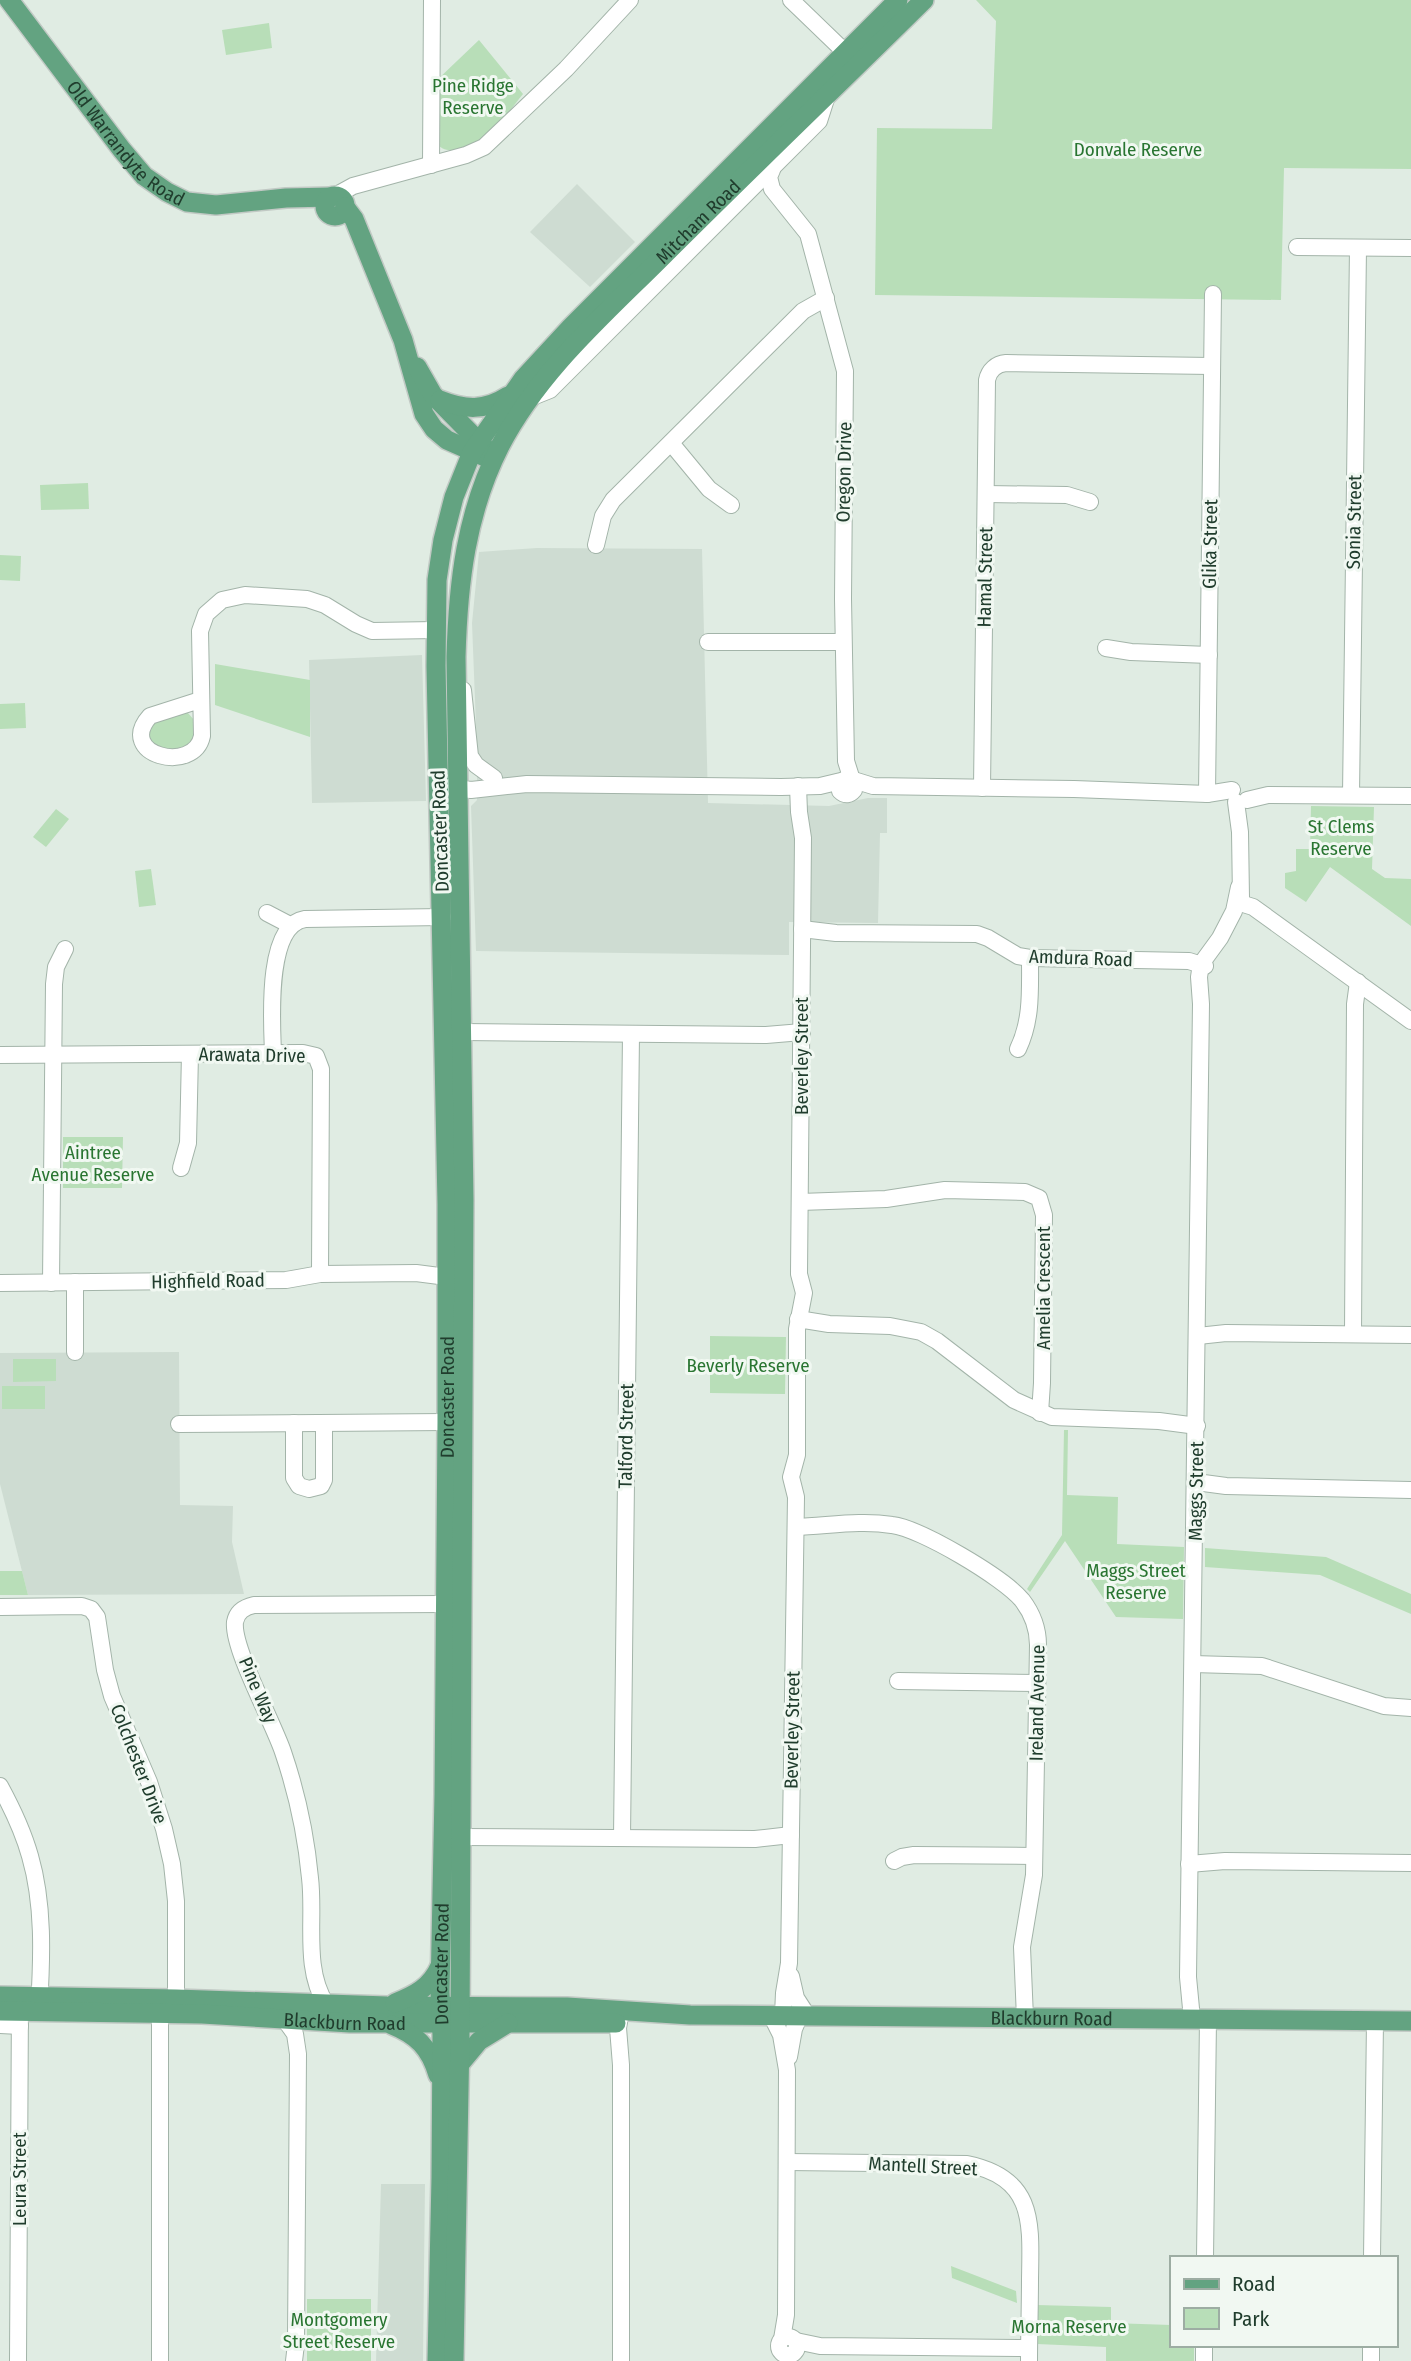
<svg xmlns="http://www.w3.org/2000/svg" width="1411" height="2361" viewBox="0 0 1411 2361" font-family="'Fira Sans Condensed',sans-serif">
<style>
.built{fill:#cedcd2}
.green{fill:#b8deb8}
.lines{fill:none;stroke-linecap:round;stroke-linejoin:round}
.minor-casing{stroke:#a3b4a9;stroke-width:18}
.major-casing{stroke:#c1c9c4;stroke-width:22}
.minor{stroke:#fff;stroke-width:16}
.major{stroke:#63a381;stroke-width:19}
.labels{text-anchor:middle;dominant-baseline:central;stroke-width:6;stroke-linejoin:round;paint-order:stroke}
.park-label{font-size:19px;fill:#297531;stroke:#f1f8f2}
.street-label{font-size:19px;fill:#203d2d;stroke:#f1f8f2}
</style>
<rect width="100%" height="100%" fill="#e0ece3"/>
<g class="built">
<path d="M 577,184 L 635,242 L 590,287 L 530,232 Z"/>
<path d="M 537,548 L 702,549 L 708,803 L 829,806 L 868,798 L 887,798 L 887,833 L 880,833 L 878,923 L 789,922 L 789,955 L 476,951 L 471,806 L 477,800 L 477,751 L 472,623 L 479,552 Z"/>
<path d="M 422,655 L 426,801 L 312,803 L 309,660 Z"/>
<path d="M 179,1352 L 180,1505 L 233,1506 L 232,1542 L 244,1594 L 28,1595 L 0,1484 L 0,1353 Z"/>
<path d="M 381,2184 L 425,2184 L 423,2361 L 376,2361 Z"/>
</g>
<g class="green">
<path d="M 976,0 L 1411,0 L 1411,169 L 1284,168 L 1281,300 L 875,295 L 877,128 L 992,129 L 996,21 Z"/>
<path d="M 269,23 L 272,48 L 226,55 L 222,30 Z"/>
<path d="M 479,40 L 523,94 C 513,106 495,132 483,140 C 470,148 449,156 438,145 L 436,81 Z"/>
<path d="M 88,483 L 89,509 L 41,510 L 40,485 Z"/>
<path d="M 0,555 L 21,556 L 20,581 L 0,580 Z"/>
<path d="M 215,664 L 310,680 L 310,737 L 215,705 Z"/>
<path d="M 25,703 L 26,728 L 0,729 L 0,704 Z"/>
<path d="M 187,712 L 195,721 L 196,739 L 183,750 L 157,749 L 148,735 L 151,722 Z"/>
<path d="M 1311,806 L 1374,807 L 1372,869 L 1385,878 L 1411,879 L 1411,926 L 1330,867 L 1306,902 L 1285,888 L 1285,873 L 1296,871 L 1296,849 L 1310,849 Z"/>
<path d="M 56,809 L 69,819 L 46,847 L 33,837 Z"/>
<path d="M 151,869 L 156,905 L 139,907 L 135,871 Z"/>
<path d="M 63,1137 L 123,1137 L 122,1188 L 63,1188 Z"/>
<path d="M 710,1336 L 786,1337 L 785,1394 L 710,1393 Z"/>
<path d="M 13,1359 L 56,1359 L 56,1381 L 13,1382 Z"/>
<rect x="2" y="1386" width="43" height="23"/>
<path d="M 1064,1430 L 1068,1430 L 1067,1495 L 1118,1497 L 1117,1544 L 1184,1547 L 1183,1619 L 1116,1617 L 1065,1541 L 1030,1592 L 1027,1589 L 1062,1535 Z"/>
<path d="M 1205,1548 L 1326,1557 L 1411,1594 L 1411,1614 L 1320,1575 L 1205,1567 Z"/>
<path d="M 0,1571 L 22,1571 L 28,1595 L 0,1595 Z"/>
<path d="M 951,2266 L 1016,2291 L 1017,2303 L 952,2278 Z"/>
<rect x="307" y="2299" width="64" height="62"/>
<path d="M 1037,2305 L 1111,2307 L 1111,2323 L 1171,2325 L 1171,2345 L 1194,2345 L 1194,2361 L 1106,2361 L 1106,2347 L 1037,2344 Z"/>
</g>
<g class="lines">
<defs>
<g id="minor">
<path d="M 791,0 L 846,53"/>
<path d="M 431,165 L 432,0"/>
<path d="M 772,170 L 769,177 L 772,189 L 808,234 L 845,371 L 843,599 L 846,761 L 852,780"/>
<path d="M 333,197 L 353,186 L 466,155 L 484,147 L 566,69 L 630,0"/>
<path d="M 1297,247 L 1411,248"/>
<path d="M 530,398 L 550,390 L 819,121 L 827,96"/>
<path d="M 671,443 L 709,489 L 731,505"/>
<path d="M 986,494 L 1067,495 L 1090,502"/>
<path d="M 596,545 L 603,516 L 613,500 L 803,311 L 826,298"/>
<path d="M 708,642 L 843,642"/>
<path d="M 1106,648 L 1131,652 L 1209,655"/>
<path d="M 463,690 L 470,756 L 476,765 L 494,778"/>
<path d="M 200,700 L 150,716 C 115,755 194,775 202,736 L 200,631 L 206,614 L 222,600 L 245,595 L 307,599 L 325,605 L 356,624 L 372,631 L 436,630"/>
<path d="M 853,782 L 854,790 C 850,795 845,796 840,791 L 839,784 L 847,778 L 873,786 L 1074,789 L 1207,794 L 1232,790"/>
<path d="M 448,787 L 471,790 L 527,784 L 781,787 L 820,786 L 841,781"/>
<path d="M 982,788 L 987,380 C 989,370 996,364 1006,363 L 1212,366"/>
<path d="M 1207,794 L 1213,294"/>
<path d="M 1351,795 L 1358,248"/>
<path d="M 1247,800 L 1268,795 L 1411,796"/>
<path d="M 1236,802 L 1240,832 L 1241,898"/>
<path d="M 1237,902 L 1253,907 L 1411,1021"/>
<path d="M 267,913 L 290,925"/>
<path d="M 802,929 L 836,933 L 977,934 L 988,938 L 1018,956 L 1030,958 L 1189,961 L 1205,966"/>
<path d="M 463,1032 L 766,1035 L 802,1032"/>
<path d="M 1018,1049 C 1032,1020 1030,990 1030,958"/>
<path d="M 273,1053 C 272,1023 265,925 305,919 L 443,917"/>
<path d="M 0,1055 L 303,1053 L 316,1056 L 321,1069 L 320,1274"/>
<path d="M 181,1168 L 188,1143 L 190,1054"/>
<path d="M 800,1202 L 886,1199 L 945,1190 L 1025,1192 L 1039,1198 L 1044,1215 L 1042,1383 L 1040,1413"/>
<path d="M 0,1283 L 286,1280 L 320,1274 L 416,1273 L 447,1277"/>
<path d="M 51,1283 L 54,984 L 56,967 L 65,949"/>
<path d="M 798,1319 L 829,1324 L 890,1326 L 921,1332 L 937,1341 L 1014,1400 L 1052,1417 L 1159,1421 L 1197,1426"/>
<path d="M 1353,1334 L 1355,1004 L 1358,982"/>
<path d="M 1198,1336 L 1226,1333 L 1411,1335"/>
<path d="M 75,1352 L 75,1282"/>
<path d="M 294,1423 L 294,1478 L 299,1486 L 309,1489 L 321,1486 L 324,1480 L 324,1423"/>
<path d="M 179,1424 L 447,1422"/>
<path d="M 1196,1482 L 1226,1486 L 1411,1490"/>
<path d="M 796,1527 C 828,1526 860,1520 892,1525 C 920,1528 1004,1578 1022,1600 C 1032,1613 1038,1628 1038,1645 L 1034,1875 L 1022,1947 L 1025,2018"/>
<path d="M 0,1607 L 82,1606 L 91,1609 L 97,1617 L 105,1670 L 112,1696 L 149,1782 L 164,1829 L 172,1864 L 176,1901 L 176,2011"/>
<path d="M 1193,1664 L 1262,1666 L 1384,1706 L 1411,1708"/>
<path d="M 898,1681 L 1037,1683"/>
<path d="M 0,1786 C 12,1808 23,1831 30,1856 C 44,1904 42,1957 39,2007"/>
<path d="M 461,1837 L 755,1839 L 791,1835"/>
<path d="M 622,1838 L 631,1034"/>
<path d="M 894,1861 L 902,1857 L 914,1855 L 1034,1856"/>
<path d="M 1189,1864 L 1225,1861 L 1411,1863"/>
<path d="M 791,1976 L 796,1998 L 807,2015"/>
<path d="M 326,2004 C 303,1968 315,1919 310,1878 C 306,1835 297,1793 283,1752 C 273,1722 232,1648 235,1622 C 237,1611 245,1607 254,1605 L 446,1604"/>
<path d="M 621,2011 L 618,2028 L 621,2065 L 621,2361"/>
<path d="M 771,2015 L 781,2035 L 787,2070 L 786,2315 L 782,2339"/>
<path d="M 783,2015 L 784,1993 L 789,1963 L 796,1497 L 791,1477 L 797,1455 L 797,1329 L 804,1293 L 799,1274 L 803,838 L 799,812 L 798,786"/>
<path d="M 1192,2019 L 1188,1977 L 1201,1004 L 1199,977 L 1201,964 L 1220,938 L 1234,911 L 1239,887"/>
<path d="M 285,2020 L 295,2034 L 298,2054 L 296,2344 L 294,2361"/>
<path d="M 0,2025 L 20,2026"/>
<path d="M 789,2057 L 794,2029 L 800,2015"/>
<path d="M 787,2162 L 967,2164 C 1035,2178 1031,2222 1030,2279 C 1030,2306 1029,2334 1029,2361"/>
<path d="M 1205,2258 L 1208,2019"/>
<path d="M 1372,2258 L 1375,2021"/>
<circle cx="788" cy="2346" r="9"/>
<path d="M 796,2341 L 820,2346 L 1029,2348"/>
<path d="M 18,2361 L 20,1999"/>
<path d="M 160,2361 L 160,2003"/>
<path d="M 1204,2361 L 1204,2345"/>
<path d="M 1371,2361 L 1371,2345"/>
</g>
<g id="major">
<path id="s1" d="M 9,0 L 122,150 L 144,176 L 167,192 L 187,202 L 216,205 L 286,198 L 331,197"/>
<circle cx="335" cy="206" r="10"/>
<path d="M 345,207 L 354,219 L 403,340 L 424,414 L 434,429 L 447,440 L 483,456"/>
<path d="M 417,367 L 433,395 L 487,450"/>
<path d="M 440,400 C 465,410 485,411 508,396"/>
<path id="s2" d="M 0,1996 L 176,1999 L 387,2006 L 567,2007 L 690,2015 L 1411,2021"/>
<path d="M 395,2003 C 415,1995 431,1987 440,1966"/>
<path id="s3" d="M 0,2011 L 202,2014 L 350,2023 L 616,2023"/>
<path d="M 392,2025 C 417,2035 430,2048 438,2075"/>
<path d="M 459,2065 L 479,2041 L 508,2023"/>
<path id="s4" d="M 437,2361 L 441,2178 L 442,2035 L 440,1992 L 444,1794 L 447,1422 L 447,1204 L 436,666 L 437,580 L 443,540 L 454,497 L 472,452 L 523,379 L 571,327 L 898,0"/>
<path id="s5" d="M 454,2361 L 460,2036 L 464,1199 L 456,657 C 458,583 466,513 500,446 C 539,371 604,315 662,257 C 749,170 837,86 924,0"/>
</g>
</defs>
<use href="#minor" class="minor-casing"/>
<use href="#major" class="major-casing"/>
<use href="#minor" class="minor"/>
<use href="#major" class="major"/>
</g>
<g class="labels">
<g class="park-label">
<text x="473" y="85">Pine Ridge<tspan x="473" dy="22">Reserve</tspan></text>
<text x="1138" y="149">Donvale Reserve</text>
<text x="1341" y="826">St Clems<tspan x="1341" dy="22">Reserve</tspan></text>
<text x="93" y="1152">Aintree<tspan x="93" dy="22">Avenue Reserve</tspan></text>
<text x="748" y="1365">Beverly Reserve</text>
<text x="1136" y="1570">Maggs Street<tspan x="1136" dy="22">Reserve</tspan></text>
<text x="339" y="2319">Montgomery<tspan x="339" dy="22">Street Reserve</tspan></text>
<text x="1069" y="2326">Morna Reserve</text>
</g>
<g class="street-label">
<text stroke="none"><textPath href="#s1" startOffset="186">Old Warrandyte Road</textPath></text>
<text stroke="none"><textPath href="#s5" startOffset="2222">Mitcham Road</textPath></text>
<text transform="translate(844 472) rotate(-89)">Oregon Drive</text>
<text transform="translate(1354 522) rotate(-89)">Sonia Street</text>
<text transform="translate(1210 544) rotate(-89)">Glika Street</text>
<text transform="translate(985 577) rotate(-89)">Hamal Street</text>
<text transform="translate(440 831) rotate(-92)">Doncaster Road</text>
<text transform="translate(1081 958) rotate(2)">Amdura Road</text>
<text transform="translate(252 1055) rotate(1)">Arawata Drive</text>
<text transform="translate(801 1056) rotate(-90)">Beverley Street</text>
<text transform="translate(208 1281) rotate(-1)">Highfield Road</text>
<text transform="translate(1043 1288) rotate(-90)">Amelia Crescent</text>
<text stroke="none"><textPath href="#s4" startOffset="964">Doncaster Road</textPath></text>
<text transform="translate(626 1436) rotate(-89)">Talford Street</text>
<text transform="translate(1196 1491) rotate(-89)">Maggs Street</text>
<text transform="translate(258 1690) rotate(67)">Pine Way</text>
<text transform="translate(1037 1703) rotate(-89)">Ireland Avenue</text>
<text transform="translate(792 1730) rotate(-89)">Beverley Street</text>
<text transform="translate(139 1764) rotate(69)">Colchester Drive</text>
<text stroke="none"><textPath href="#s4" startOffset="397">Doncaster Road</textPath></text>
<text stroke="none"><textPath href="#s2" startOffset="1052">Blackburn Road</textPath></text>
<text stroke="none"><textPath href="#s3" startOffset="345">Blackburn Road</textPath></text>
<text transform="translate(923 2166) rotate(3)">Mantell Street</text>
<text transform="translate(19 2179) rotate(-90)">Leura Street</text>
</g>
</g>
<rect x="1170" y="2256" width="228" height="91" fill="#f1f8f2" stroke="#9dada3" stroke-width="2"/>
<rect x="1184" y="2279" width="35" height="10" fill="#63a381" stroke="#9dada3" stroke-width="2"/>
<text x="1232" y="2291" font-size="21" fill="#203d2d">Road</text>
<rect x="1184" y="2308" width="35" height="21" fill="#b8deb8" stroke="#9dada3" stroke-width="2"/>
<text x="1232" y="2326" font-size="21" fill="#203d2d">Park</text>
</svg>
